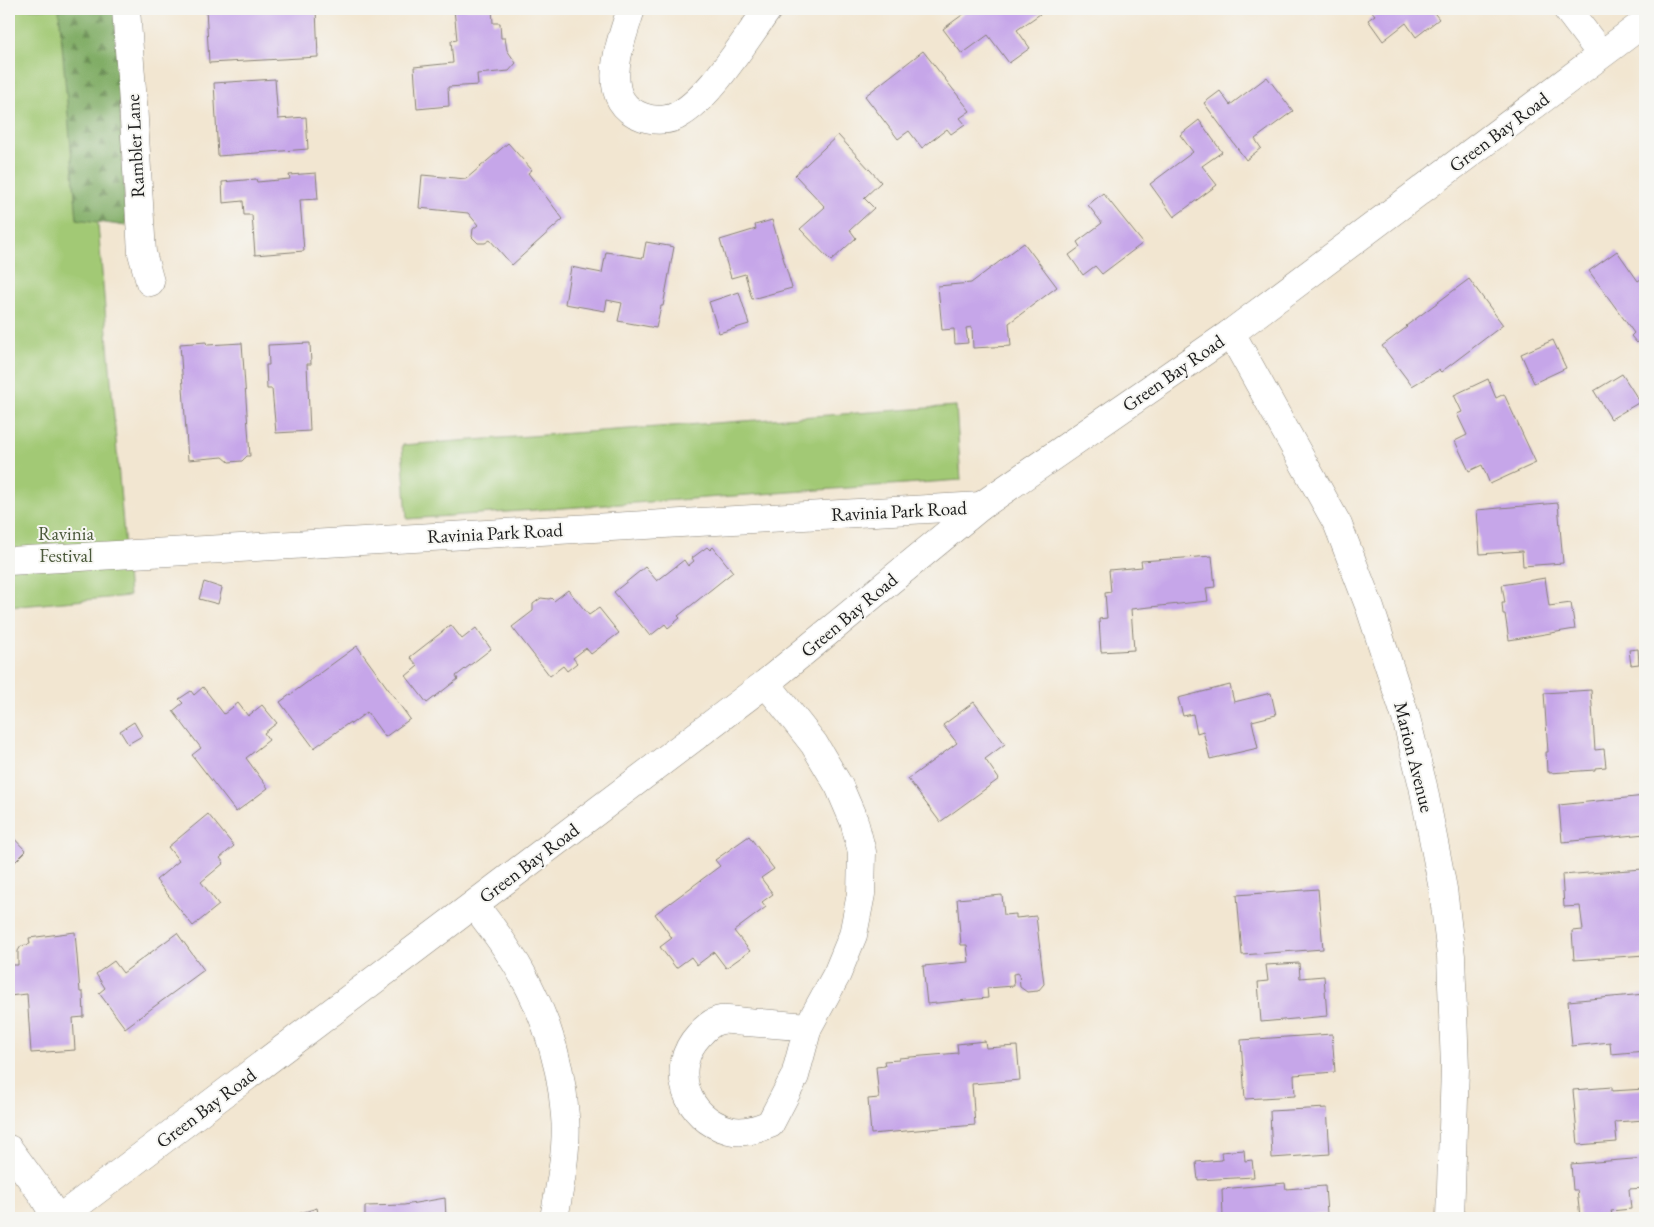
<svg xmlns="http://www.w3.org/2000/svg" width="1654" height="1227" viewBox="0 0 1654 1227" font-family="'EB Garamond',serif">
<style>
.green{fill:#a2c974;stroke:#5f7248}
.forest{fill:url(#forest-firs);stroke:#4e6441}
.building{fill:#c6a6e9}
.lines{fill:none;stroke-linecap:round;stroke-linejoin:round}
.minor-casing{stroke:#878176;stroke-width:29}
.major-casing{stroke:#878176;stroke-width:29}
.minor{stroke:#fff;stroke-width:28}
.major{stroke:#fff;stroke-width:28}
.labels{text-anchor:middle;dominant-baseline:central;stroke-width:4;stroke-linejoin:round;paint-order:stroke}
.street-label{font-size:19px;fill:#1c1c1c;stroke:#f6f6f2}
.park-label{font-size:19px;fill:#4b593b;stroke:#f6f6f2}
</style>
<defs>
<pattern id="forest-firs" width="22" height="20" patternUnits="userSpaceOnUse" patternTransform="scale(1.25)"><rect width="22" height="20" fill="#81ad66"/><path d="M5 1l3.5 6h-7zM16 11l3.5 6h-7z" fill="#698c53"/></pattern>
</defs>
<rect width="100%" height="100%" fill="#f6f6f2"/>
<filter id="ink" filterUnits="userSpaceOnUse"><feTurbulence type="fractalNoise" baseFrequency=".02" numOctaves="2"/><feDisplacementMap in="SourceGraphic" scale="10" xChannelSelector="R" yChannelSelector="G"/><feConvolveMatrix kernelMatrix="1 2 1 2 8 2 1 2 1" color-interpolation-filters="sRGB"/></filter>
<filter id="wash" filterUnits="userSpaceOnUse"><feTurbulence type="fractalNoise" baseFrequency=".0096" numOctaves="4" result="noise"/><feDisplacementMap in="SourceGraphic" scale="20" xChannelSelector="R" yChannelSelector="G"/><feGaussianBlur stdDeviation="1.12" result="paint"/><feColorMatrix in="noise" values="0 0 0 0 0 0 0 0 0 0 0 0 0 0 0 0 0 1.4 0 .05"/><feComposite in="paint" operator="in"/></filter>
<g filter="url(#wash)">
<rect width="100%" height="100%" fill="#f2e6d1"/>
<g class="green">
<path d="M 9,9 L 80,9 L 129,596 L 9,607 Z"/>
<path d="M 956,406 L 961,480 L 407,519 L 402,445 Z"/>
</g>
<path class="forest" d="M 59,9 L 115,9 L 126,226 L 77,219 Z"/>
<g id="blocks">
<g class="building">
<path d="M 206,9 L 316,9 L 318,57 L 209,63 Z"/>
<path d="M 454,9 L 492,9 L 493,23 L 500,23 L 501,38 L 505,38 L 507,50 L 516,63 L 509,71 L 477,74 L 478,85 L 448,87 L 449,106 L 417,109 L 414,67 L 453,63 L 451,41 L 457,40 Z"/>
<path d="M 968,9 L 1037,9 L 1040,14 L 1017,30 L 1030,48 L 1009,63 L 988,35 L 962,54 L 943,29 L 969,10 Z"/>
<path d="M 1370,9 L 1431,9 L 1439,19 L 1416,37 L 1406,23 L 1383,41 L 1368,20 L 1375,15 Z"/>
<path d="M 923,51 L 970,111 L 960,118 L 965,124 L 951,134 L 947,129 L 922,148 L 909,131 L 898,139 L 865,96 Z"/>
<path d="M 1267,77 L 1293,111 L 1255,139 L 1261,148 L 1246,160 L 1204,103 L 1220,91 L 1230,105 Z"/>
<path d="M 275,79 L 278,119 L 306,117 L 308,149 L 218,156 L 214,83 Z"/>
<path d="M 1199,120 L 1222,152 L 1202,166 L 1217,185 L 1174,217 L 1150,184 L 1193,152 L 1180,135 Z"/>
<path d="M 838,135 L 881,182 L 864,198 L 874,208 L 850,230 L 856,238 L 831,261 L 800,229 L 825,207 L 795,175 Z"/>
<path d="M 508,143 L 532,170 L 528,173 L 563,219 L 512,265 L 490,240 L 485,243 L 478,243 L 472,237 L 473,229 L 478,225 L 468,213 L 419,208 L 422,175 L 466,179 Z"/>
<path d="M 316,173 L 318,199 L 300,200 L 304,251 L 255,255 L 252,215 L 244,215 L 243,201 L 223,203 L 222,182 L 256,179 L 257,182 L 290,179 L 289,175 Z"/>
<path d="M 1103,193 L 1143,243 L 1102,274 L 1095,266 L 1083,275 L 1069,255 L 1080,247 L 1077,242 L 1102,223 L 1088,205 Z"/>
<path d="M 772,220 L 792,288 L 752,299 L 745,274 L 731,278 L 720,240 L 756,229 L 755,225 Z"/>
<path d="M 646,242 L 674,247 L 663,306 L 661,306 L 656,328 L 618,321 L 622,303 L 607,300 L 605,311 L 565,304 L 571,267 L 602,273 L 606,252 L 643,258 Z"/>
<path d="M 1024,243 L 1057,287 L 1009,323 L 1011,346 L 973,348 L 972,327 L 966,328 L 968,343 L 955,344 L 954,329 L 942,330 L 938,286 L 971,283 Z"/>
<path d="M 1617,251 L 1638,281 L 1644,277 L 1645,278 L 1645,347 L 1640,340 L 1637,343 L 1631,336 L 1634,333 L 1589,271 Z"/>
<path d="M 1469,279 L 1503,325 L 1441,372 L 1439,370 L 1412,386 L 1382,346 L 1407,327 L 1406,326 Z"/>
<path d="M 739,292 L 749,324 L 719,333 L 709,302 Z"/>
<path d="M 1553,340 L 1566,368 L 1534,383 L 1521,354 Z"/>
<path d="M 206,342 L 207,345 L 242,343 L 250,456 L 247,456 L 242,461 L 229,462 L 223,457 L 188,460 L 180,344 Z"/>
<path d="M 310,343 L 311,364 L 307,364 L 310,431 L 276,433 L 272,389 L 267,389 L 266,365 L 269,365 L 268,345 Z"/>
<path d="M 1622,374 L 1640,402 L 1611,419 L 1594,391 Z"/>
<path d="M 1488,379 L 1496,398 L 1504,394 L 1536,463 L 1490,484 L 1482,465 L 1469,471 L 1455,441 L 1467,435 L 1457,414 L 1462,412 L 1454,395 Z"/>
<path d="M 1558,503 L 1563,563 L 1523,566 L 1522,551 L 1480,554 L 1477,510 Z"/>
<path d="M 707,547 L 710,550 L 713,547 L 733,572 L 678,616 L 680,618 L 668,628 L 665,624 L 650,636 L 614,592 L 645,567 L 657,581 L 684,560 L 688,566 L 694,561 L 692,558 Z"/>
<path d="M 1212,556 L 1215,587 L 1206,588 L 1208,601 L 1131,609 L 1134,650 L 1101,652 L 1099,619 L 1107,618 L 1105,593 L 1111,592 L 1109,570 L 1142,567 L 1141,561 Z"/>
<path d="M 1545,578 L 1549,606 L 1571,603 L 1575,629 L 1509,640 L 1505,614 L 1503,614 L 1502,603 L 1505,603 L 1502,585 Z"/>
<path d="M 204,582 L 222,588 L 218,604 L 199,599 Z"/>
<path d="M 568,590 L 589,615 L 599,608 L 619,633 L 591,654 L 586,648 L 573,658 L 577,663 L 567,671 L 563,666 L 550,676 L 512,627 L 533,611 L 533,604 L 541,598 L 549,599 L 551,598 L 554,601 Z"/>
<path d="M 451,625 L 462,639 L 476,628 L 491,649 L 456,676 L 458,679 L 427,703 L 406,676 L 418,666 L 410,657 Z"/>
<path d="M 357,646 L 410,719 L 385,737 L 367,712 L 351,724 L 350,722 L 314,748 L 280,702 Z"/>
<path d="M 1638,649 L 1639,664 L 1631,665 L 1629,650 Z"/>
<path d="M 1230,685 L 1234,702 L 1271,693 L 1276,715 L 1252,721 L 1258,748 L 1210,759 L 1203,731 L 1197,733 L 1193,714 L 1183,716 L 1178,698 Z"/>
<path d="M 203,687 L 224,714 L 238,703 L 248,716 L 262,705 L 277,723 L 264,733 L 269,740 L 246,758 L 268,788 L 236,812 L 192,755 L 201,748 L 173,711 L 183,703 L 179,699 L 191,691 L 194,695 Z"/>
<path d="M 1591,690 L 1595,750 L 1604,749 L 1606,767 L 1595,768 L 1595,770 L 1549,773 L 1549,771 L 1547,772 L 1546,752 L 1548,752 L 1544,693 Z"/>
<path d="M 974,702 L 1005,744 L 985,759 L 999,779 L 940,822 L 908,779 L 957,743 L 943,725 Z"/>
<path d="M 134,722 L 142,736 L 128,744 L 120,731 Z"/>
<path d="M 1645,796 L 1645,814 L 1643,814 L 1645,834 L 1562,842 L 1559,805 Z"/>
<path d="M 208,814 L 234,846 L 220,858 L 224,863 L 201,882 L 219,905 L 193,926 L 156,880 L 179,861 L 168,847 Z"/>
<path d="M 9,833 L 26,851 L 9,868 Z"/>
<path d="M 749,836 L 774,869 L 761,878 L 773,894 L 762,902 L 766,907 L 734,931 L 750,951 L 726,968 L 714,952 L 697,965 L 691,957 L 676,968 L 660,947 L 672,938 L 655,914 L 720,866 L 715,860 Z"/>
<path d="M 1643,869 L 1645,906 L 1645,955 L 1574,960 L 1572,931 L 1583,930 L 1580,906 L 1564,907 L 1562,875 Z"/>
<path d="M 1318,889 L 1323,949 L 1242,955 L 1237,895 Z"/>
<path d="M 1002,895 L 1004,915 L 1016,914 L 1016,918 L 1036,916 L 1044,984 L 1038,991 L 1027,992 L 1020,987 L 1019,973 L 1013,974 L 1014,986 L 987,988 L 988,998 L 927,1004 L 923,966 L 969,962 L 967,945 L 961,945 L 957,899 Z"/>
<path d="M 75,932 L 80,992 L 83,992 L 84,1017 L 73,1018 L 75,1050 L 31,1053 L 27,994 L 9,996 L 9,965 L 18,965 L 18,951 L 21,946 L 30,944 L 29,938 Z"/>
<path d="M 177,933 L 204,970 L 125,1028 L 99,993 L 105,988 L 96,974 L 114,961 L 123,973 Z"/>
<path d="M 1299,963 L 1300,978 L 1324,976 L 1327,1016 L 1261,1022 L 1258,982 L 1268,981 L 1266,965 Z"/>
<path d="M 1645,994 L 1645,1051 L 1611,1054 L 1610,1042 L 1572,1046 L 1568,1001 Z"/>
<path d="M 1332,1034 L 1335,1072 L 1294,1075 L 1295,1096 L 1245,1099 L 1241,1040 Z"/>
<path d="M 985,1041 L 986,1048 L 1017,1046 L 1020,1080 L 972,1084 L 975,1125 L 871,1134 L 868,1099 L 879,1098 L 876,1067 L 885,1066 L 884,1061 L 899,1060 L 899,1058 L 958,1053 L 957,1044 Z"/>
<path d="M 1612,1087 L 1612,1091 L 1645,1089 L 1645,1120 L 1615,1122 L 1617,1142 L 1578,1145 L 1573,1090 Z"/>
<path d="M 1327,1108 L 1330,1154 L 1272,1158 L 1270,1111 Z"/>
<path d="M 1244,1150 L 1245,1161 L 1252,1160 L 1254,1177 L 1198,1180 L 1196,1162 L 1222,1160 L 1221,1152 Z"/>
<path d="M 1645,1158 L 1645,1188 L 1629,1189 L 1631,1209 L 1611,1211 L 1612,1214 L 1580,1217 L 1577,1190 L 1573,1190 L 1571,1164 Z"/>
<path d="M 1285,1183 L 1286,1189 L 1325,1186 L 1327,1214 L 1288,1216 L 1288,1218 L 1223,1218 L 1222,1189 Z"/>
<path d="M 445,1198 L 446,1218 L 365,1218 L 365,1206 L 404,1205 Z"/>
<path d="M 317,1208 L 319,1218 L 285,1218 Z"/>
</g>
</g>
</g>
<g filter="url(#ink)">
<use href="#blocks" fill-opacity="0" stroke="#878176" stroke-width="1"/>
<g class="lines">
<defs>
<g id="minor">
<path d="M 126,9 L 133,103 L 142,253 L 150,282"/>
<path d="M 631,9 C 621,42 596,101 643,117 C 654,121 670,121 680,114 C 712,95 745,40 768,9"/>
<path d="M 1567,9 L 1601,54"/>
<path d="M 1231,333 L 1338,525 L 1370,608 L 1406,718 L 1423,786 L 1443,889 L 1451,956 L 1455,1068 L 1450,1218"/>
<path d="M 9,561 L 981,506"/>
<path d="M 766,683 L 814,744 L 839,786 L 854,821 L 862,852 L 861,894 L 853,935 L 837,974 L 808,1027 L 795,1076 L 770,1124 C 757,1129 743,1134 729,1130 C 686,1119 668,1068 699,1035 C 704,1029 713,1021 721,1020 C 728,1019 737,1021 744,1022 C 765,1023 787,1025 808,1027"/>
<path d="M 475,905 C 484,918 495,931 504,945 C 539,995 561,1055 565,1116 C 568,1148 560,1186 554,1218"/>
<path d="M 9,1149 L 42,1194 L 56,1218"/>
</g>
<path id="major" d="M 60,1218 L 766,683 L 981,506 L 1231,333 L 1645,22"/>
</defs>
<use href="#minor" class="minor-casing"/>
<use href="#major" class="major-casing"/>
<use href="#minor" class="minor"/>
<use href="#major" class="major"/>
</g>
</g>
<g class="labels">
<g class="street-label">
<text transform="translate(1499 132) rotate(-37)">Green Bay Road</text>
<text transform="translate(135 146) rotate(-93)">Rambler Lane</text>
<text transform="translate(1173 373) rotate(-35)">Green Bay Road</text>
<text transform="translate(899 511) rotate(-3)">Ravinia Park Road</text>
<text transform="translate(495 533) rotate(-3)">Ravinia Park Road</text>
<text transform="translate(849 615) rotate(-40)">Green Bay Road</text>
<text transform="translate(1414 757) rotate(76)">Marion Avenue</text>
<text transform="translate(529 863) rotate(-37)">Green Bay Road</text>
<text transform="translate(206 1108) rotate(-37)">Green Bay Road</text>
</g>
<g class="park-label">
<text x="66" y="533">Ravinia<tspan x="66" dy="22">Festival</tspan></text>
</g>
</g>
<rect width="1654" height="1227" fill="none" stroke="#f6f6f2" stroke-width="30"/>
</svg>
